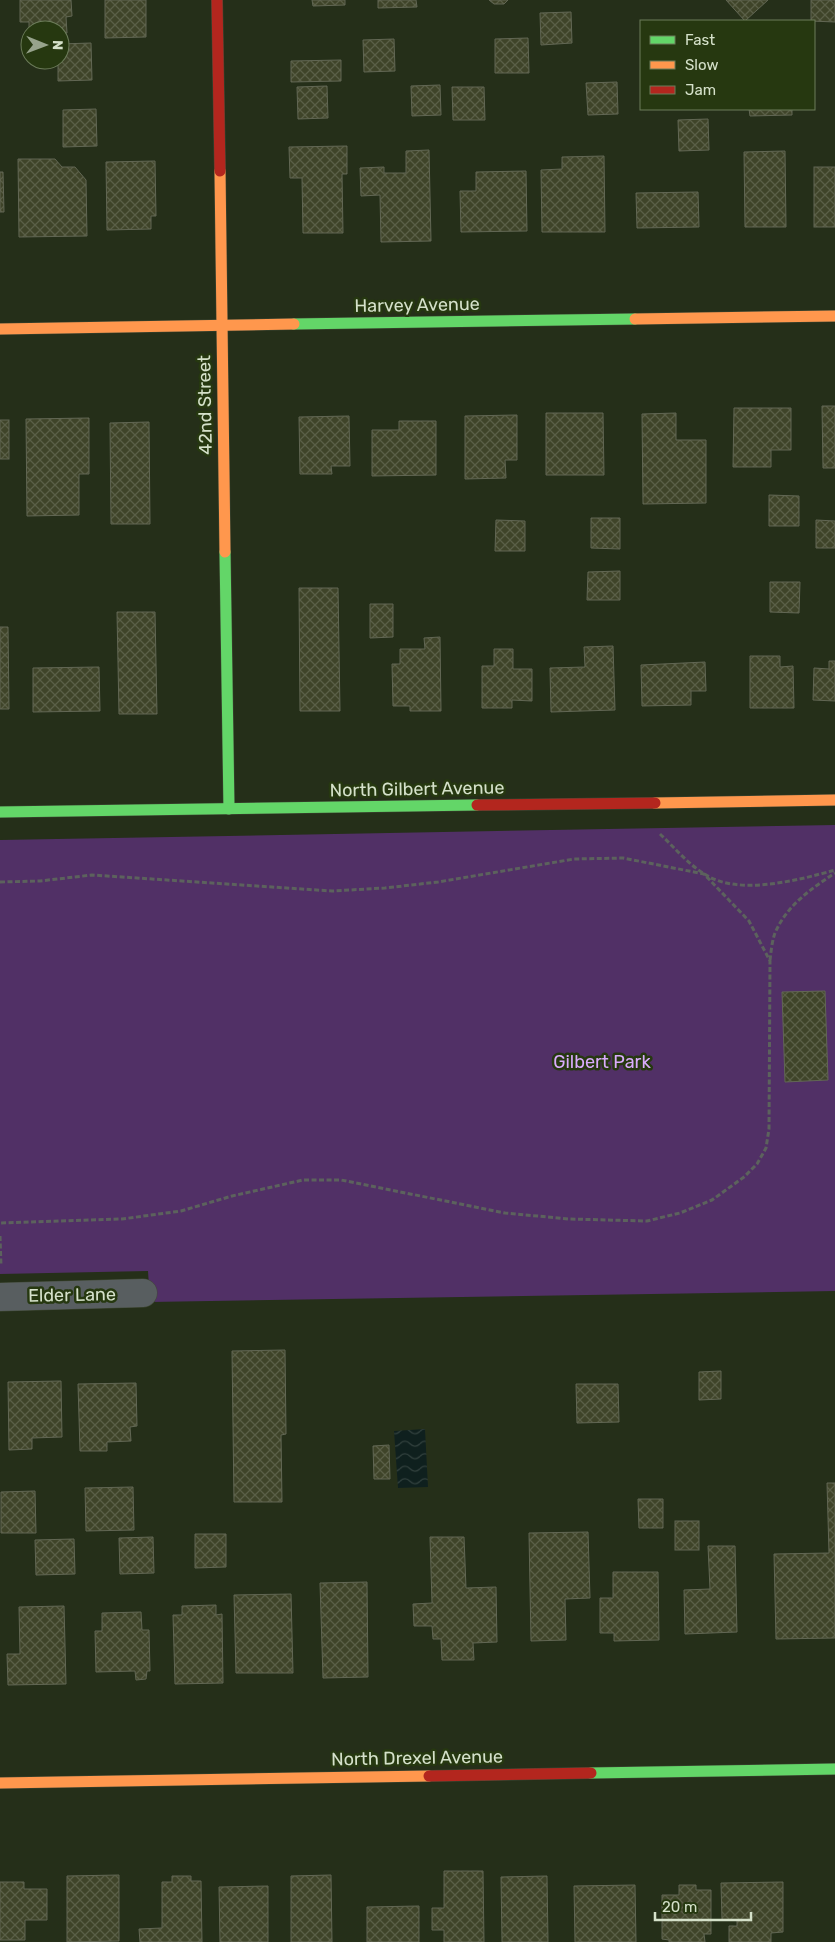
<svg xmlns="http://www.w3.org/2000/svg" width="835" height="1942" viewBox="0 0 835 1942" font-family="Rubik,sans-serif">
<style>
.park{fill:#513066}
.water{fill:url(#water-waves)}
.building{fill:url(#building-cross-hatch);stroke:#626754}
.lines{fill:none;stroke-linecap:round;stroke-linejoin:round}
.street-casing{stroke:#414a37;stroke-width:29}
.fast-casing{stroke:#414a37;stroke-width:12}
.slow-casing{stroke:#414a37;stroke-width:12}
.jam-casing{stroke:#414a37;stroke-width:12}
.path{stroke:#5c625d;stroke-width:3;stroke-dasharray:5 2.5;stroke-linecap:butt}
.street{stroke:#585e60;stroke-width:28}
.fast{stroke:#63d668;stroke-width:11}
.slow{stroke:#ff974d;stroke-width:11}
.jam{stroke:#b3261e;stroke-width:11}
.labels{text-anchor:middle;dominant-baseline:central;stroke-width:5;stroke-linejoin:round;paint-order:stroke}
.street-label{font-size:18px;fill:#d5e1ca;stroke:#263810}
.park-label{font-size:18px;fill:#daabfd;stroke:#263810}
</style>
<defs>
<pattern id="water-waves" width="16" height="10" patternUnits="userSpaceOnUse" patternTransform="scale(1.25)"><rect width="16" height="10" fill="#0f201e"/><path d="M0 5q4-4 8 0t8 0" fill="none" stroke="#31403d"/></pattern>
<pattern id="building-cross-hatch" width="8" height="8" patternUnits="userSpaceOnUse" patternTransform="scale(1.25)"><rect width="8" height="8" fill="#3f4429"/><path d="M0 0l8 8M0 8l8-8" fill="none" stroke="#5a5f47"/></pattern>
</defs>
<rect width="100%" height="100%" fill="#252f19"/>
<path class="park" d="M 835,825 L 835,1291 L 150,1302 L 148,1271 L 0,1274 L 0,840 Z"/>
<path class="water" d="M 425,1429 L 428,1487 L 398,1488 L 394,1431 Z"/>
<g class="building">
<path d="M 20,0 L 71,0 L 72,16 L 66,17 L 67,33 L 60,34 L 60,30 L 30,30 L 29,34 L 29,22 L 20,22 Z"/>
<path d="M 105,0 L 146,0 L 146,37 L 105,38 Z"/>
<path d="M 312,0 L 345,0 L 345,5 L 313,6 Z"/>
<path d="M 378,0 L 416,0 L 417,7 L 378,8 Z"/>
<path d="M 489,0 L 508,0 L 504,4 L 494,4 Z"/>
<path d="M 726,0 L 768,0 L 745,21 Z"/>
<path d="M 811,0 L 835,0 L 835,22 L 811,21 Z"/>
<path d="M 571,12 L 572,43 L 541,45 L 540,13 Z"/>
<path d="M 528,38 L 529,73 L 495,73 L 495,39 Z"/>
<path d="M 394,39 L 395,71 L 364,72 L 363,40 Z"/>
<path d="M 91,43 L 92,80 L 58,81 L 58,60 L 60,60 L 60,44 Z"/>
<path d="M 341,60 L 341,81 L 291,82 L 291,61 Z"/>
<path d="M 617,82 L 618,114 L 588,115 L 586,83 Z"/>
<path d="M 440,85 L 441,115 L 412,116 L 411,86 Z"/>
<path d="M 327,86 L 328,118 L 298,119 L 297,87 Z"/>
<path d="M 452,87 L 484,87 L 485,120 L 453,120 Z"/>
<path d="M 96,109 L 97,146 L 63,147 L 63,110 Z"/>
<path d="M 749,109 L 792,109 L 792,115 L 750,116 Z"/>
<path d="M 708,119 L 709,150 L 679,151 L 678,120 Z"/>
<path d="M 347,146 L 347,174 L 342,174 L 343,233 L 303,233 L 302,178 L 290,178 L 289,147 Z"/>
<path d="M 429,150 L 431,241 L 381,242 L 380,195 L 361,196 L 360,168 L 384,167 L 384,173 L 406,173 L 406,151 Z"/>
<path d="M 785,151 L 786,227 L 745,227 L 744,152 Z"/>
<path d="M 604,156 L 605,232 L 542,232 L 541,170 L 562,169 L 562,157 Z"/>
<path d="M 18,159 L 55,159 L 62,167 L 75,167 L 86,180 L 87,236 L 19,237 Z"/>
<path d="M 155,161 L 156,216 L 151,216 L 151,229 L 107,230 L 106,162 Z"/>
<rect x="814" y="167" width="21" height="60"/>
<path d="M 526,171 L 527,231 L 461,232 L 460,191 L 476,191 L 476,172 Z"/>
<path d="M 0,172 L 3,172 L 4,212 L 0,212 Z"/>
<path d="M 698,192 L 699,227 L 637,228 L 636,193 Z"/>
<path d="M 822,406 L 835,406 L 835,468 L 823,468 Z"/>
<path d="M 734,408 L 791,408 L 791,450 L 771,450 L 771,467 L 733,467 Z"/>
<path d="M 546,413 L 603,413 L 604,475 L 546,475 Z"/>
<path d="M 676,413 L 676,440 L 706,440 L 706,503 L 643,504 L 642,414 Z"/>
<path d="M 517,415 L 517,460 L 505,460 L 506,478 L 465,479 L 465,416 Z"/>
<path d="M 349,416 L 350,466 L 331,466 L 332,474 L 300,474 L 299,417 Z"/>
<path d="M 89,418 L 89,474 L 79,474 L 79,515 L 27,516 L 26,419 Z"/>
<rect x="0" y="420" width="9" height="39"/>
<path d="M 399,421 L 436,421 L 436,475 L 372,476 L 372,430 L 399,430 Z"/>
<path d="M 149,422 L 150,524 L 111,524 L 110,423 Z"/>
<path d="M 769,495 L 799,496 L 799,526 L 769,526 Z"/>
<path d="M 591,518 L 620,518 L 620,549 L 591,548 Z"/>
<path d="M 496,520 L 525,521 L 525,551 L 495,551 Z"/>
<path d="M 816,520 L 835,521 L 835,548 L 816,548 Z"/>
<path d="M 620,571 L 620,600 L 587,600 L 588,572 Z"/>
<path d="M 770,582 L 800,582 L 799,613 L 770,612 Z"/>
<path d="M 299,588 L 338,588 L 340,711 L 300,711 Z"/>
<path d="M 370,604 L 393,604 L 393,637 L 370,638 Z"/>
<path d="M 117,612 L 155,612 L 157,714 L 119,714 Z"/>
<path d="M 0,627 L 8,627 L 9,709 L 0,709 Z"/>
<path d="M 440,637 L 441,711 L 410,711 L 410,706 L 393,706 L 392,664 L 400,664 L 400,649 L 425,649 L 424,638 Z"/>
<path d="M 613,646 L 615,710 L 551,712 L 550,668 L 585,667 L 584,647 Z"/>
<path d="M 494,649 L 513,649 L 513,669 L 532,669 L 532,701 L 512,700 L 512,708 L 482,708 L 482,666 L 494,666 Z"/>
<path d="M 750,656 L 780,656 L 780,667 L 793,666 L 794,708 L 750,708 Z"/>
<path d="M 829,661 L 835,661 L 835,701 L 813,700 L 814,668 L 829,669 Z"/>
<path d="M 705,662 L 706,691 L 691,691 L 691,705 L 642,706 L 641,665 Z"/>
<path d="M 99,667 L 100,711 L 33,712 L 33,668 Z"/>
<path d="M 825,991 L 828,1080 L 785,1082 L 782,992 Z"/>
<path d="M 285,1350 L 286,1434 L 281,1435 L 282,1502 L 234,1502 L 232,1351 Z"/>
<path d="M 721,1371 L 721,1399 L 699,1400 L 699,1372 Z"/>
<path d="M 61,1381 L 62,1437 L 32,1438 L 32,1449 L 9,1450 L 8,1382 Z"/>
<path d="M 136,1383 L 137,1426 L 130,1427 L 131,1441 L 107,1442 L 107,1451 L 80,1451 L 78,1384 Z"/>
<path d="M 576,1384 L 618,1384 L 619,1422 L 577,1423 Z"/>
<path d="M 389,1445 L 390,1479 L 374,1479 L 373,1446 Z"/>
<path d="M 827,1483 L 835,1483 L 835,1638 L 776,1639 L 774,1554 L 829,1553 Z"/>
<path d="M 133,1487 L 134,1530 L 86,1531 L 85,1488 Z"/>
<path d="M 35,1491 L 36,1533 L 1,1533 L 1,1492 Z"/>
<path d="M 638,1499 L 663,1499 L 663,1528 L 639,1528 Z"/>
<rect x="675" y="1521" width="24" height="29"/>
<path d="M 588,1532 L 590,1598 L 565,1599 L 566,1640 L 531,1641 L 529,1533 Z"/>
<path d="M 195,1534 L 226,1534 L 226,1567 L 195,1568 Z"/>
<path d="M 153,1537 L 154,1573 L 120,1574 L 119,1538 Z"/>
<path d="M 430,1537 L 464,1537 L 466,1588 L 496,1587 L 497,1642 L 473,1643 L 474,1660 L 442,1660 L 441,1639 L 433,1639 L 432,1626 L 414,1626 L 413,1604 L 432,1603 Z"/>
<path d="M 74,1539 L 75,1574 L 36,1575 L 35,1540 Z"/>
<path d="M 708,1546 L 735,1546 L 737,1632 L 685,1634 L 684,1590 L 710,1589 Z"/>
<path d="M 613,1572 L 658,1572 L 659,1640 L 614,1641 L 614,1633 L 600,1633 L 600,1598 L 613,1598 Z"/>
<path d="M 367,1582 L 368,1677 L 323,1678 L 320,1583 Z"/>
<path d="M 291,1594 L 293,1673 L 236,1673 L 234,1595 Z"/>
<path d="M 216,1605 L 216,1615 L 222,1614 L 223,1683 L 175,1684 L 173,1615 L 182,1615 L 182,1606 Z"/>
<path d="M 64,1606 L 66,1684 L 8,1685 L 7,1654 L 20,1654 L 19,1607 Z"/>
<path d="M 141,1612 L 142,1630 L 149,1630 L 150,1671 L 147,1671 L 146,1679 L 136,1680 L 135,1671 L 96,1672 L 95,1631 L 102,1631 L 102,1613 Z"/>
<path d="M 444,1871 L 483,1871 L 484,1942 L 444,1942 L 444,1930 L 432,1930 L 432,1908 L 444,1908 Z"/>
<path d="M 119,1875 L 119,1941 L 67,1942 L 67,1876 Z"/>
<path d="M 331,1875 L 332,1942 L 291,1942 L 291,1876 Z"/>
<path d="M 172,1876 L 191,1876 L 191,1881 L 201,1881 L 202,1942 L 140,1942 L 139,1929 L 162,1928 L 162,1882 L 172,1882 Z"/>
<path d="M 547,1876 L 548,1942 L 502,1942 L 501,1877 Z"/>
<path d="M 0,1882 L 24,1882 L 24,1889 L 47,1889 L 47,1920 L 25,1920 L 25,1940 L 0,1940 Z"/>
<path d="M 783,1882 L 783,1932 L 771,1933 L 771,1942 L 729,1942 L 729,1926 L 737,1926 L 737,1920 L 722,1920 L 721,1883 Z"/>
<path d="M 635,1885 L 636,1942 L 575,1942 L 574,1886 Z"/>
<path d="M 679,1885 L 696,1885 L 696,1890 L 711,1890 L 711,1934 L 704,1934 L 705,1942 L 669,1942 L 669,1940 L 662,1939 L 662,1895 L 679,1895 Z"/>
<path d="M 268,1886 L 268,1942 L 220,1942 L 219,1887 Z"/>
<path d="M 419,1906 L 419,1942 L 367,1942 L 367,1907 Z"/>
</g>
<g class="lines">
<defs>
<path id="street" d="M 0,1297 L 143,1293"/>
<g id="fast">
<path d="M 294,324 L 635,319"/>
<path d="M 225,552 L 229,809"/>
<path d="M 0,812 L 477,805"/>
<path d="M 591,1773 L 835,1769"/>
</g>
<g id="slow">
<path d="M 220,171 L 225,552"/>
<path d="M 635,319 L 835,316"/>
<path d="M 0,329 L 294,324"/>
<path d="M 655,803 L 835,800"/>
<path d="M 0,1783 L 429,1776"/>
</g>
<g id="jam">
<path d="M 217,0 L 220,171"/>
<path d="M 477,805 L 655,803"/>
<path d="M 429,1776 L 591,1773"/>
</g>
</defs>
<use href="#street" class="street-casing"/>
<use href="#fast" class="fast-casing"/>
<use href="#slow" class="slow-casing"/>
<use href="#jam" class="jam-casing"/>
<g class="path">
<path d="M 660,834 C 674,847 687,863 703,873 C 736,897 799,880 835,870"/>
<path d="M 0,882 L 40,881 L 92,875 L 332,891 L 385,888 L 438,882 L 574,859 L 623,858 L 704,874 L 749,921 L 770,961 L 769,1129 L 766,1148 L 757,1164 L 744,1177 L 712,1200 L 680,1213 L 647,1221 L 569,1219 L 505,1213 L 341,1180 L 303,1180 L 232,1196 L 181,1211 L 122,1219 L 0,1223"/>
<path d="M 770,960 C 771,952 772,941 775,933 C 787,905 811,889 835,873"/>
<path d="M 0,1236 L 1,1266"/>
</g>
<use href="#street" class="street"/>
<use href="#fast" class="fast"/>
<use href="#slow" class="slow"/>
<use href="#jam" class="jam"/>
</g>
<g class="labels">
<g class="street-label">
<text transform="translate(417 305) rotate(-1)">Harvey Avenue</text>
<text transform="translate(205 405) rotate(-91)">42nd Street</text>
<text transform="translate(417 789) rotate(-1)">North Gilbert Avenue</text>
<text transform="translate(72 1295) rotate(-1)">Elder Lane</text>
<text transform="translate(417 1758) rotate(-1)">North Drexel Avenue</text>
</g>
<g class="park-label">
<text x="602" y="1062">Gilbert Park</text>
</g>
</g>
<rect x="640" y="20" width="175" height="90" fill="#263810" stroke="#6c7c5a"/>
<rect x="650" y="36" width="25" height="8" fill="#63d668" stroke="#6c7c5a"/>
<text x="685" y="45" font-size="15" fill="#d5e1ca">Fast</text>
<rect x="650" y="61" width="25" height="8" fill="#ff974d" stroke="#6c7c5a"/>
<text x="685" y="70" font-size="15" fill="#d5e1ca">Slow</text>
<rect x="650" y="86" width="25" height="8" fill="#b3261e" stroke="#6c7c5a"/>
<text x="685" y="95" font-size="15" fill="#d5e1ca">Jam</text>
<g transform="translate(45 45) rotate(91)"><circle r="24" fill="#263810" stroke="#6c7c5a"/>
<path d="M0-4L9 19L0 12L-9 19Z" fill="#97a38c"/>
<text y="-8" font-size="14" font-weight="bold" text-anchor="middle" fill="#d5e1ca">N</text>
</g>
<path d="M655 1912v8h96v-8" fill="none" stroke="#d5e1ca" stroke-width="2.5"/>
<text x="662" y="1912" font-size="15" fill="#d5e1ca" stroke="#263810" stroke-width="4" paint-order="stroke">20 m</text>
</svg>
